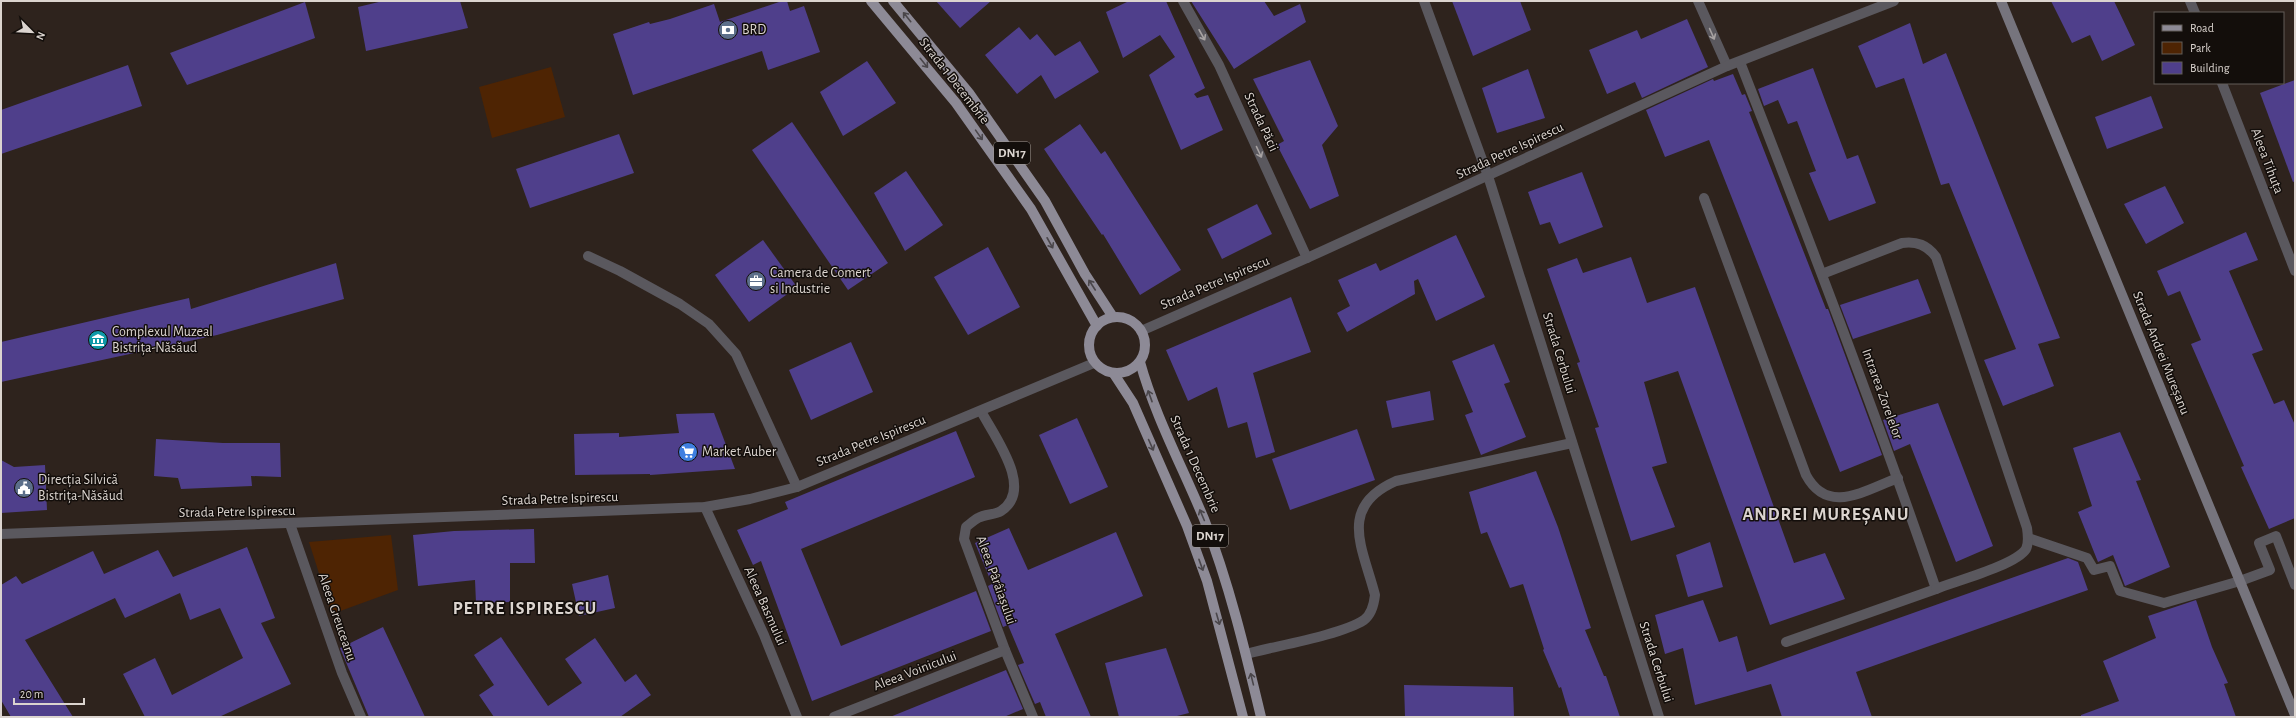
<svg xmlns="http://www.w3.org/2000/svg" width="2296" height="718" viewBox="0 0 2296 718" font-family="'Alegreya Sans',sans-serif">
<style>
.green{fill:#4e2403}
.building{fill:#4f3f8b}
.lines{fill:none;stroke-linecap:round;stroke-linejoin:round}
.pedestrian{stroke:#5a585e;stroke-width:10}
.minor{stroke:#5a585e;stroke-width:10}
.tertiary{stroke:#5a585e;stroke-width:10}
.secondary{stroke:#76747d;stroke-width:10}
.primary{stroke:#8d8a96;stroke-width:10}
.oneway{stroke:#4a464a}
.oneway2{stroke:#a7a2a2}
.labels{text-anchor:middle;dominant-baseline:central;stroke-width:3;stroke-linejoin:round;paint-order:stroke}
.shield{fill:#130e0b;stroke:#9f9994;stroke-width:1}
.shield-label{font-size:13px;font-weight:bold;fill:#dbd4cf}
.poi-label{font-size:14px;fill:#dbd4cf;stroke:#130e0b;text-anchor:start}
.street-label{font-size:14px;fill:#dbd4cf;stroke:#130e0b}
.district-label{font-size:18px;font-weight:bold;letter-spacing:1px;fill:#dbd4cf;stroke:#130e0b}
</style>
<rect width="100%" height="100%" fill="#2e231d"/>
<g class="green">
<path d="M 551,67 L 565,117 L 492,138 L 479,87 Z"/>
<path d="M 391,535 L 398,590 L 332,614 L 309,542 Z"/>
</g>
<g class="building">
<path d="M 383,1 L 460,1 L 468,28 L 366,51 L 358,7 Z"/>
<path d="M 782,1 L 787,1 L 790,11 L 804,6 L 820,52 L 768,70 L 762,51 L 633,95 L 613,34 L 649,22 L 650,24 L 670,19 L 714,4 L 720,22 Z"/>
<path d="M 936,1 L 991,1 L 960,28 Z"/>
<path d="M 1129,1 L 1166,1 L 1205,88 L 1194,94 L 1197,98 L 1208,95 L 1223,130 L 1181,150 L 1149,75 L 1175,57 L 1160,35 L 1123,58 L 1106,12 Z"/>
<path d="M 1191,1 L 1264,1 L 1274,16 L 1300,4 L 1306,22 L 1234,69 Z"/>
<path d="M 1452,1 L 1520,1 L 1531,30 L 1473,56 Z"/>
<path d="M 2051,1 L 2114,1 L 2135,45 L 2102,61 L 2090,35 L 2072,43 Z"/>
<path d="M 305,2 L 315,38 L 187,85 L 170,53 Z"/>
<path d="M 1687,19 L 1708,67 L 1642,98 L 1635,82 L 1607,94 L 1589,50 L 1637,30 L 1641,39 Z"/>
<path d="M 1910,23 L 1923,64 L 1946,53 L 2060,338 L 2038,344 L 2054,386 L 2003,406 L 1984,360 L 2016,349 L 1949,183 L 1941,185 L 1904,78 L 1876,88 L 1858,46 Z"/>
<path d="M 1019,27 L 1030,40 L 1037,34 L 1055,56 L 1080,41 L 1099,72 L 1055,99 L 1041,75 L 1017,94 L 985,55 Z"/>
<path d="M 1310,60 L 1338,126 L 1322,145 L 1339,196 L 1310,209 L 1277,145 L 1284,141 L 1253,79 Z"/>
<path d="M 867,61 L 896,103 L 843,136 L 820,92 Z"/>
<path d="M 128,65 L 142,106 L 1,154 L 1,110 Z"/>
<path d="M 1813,68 L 1847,159 L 1858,155 L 1876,203 L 1829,221 L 1809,173 L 1816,171 L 1797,121 L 1788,124 L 1778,100 L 1764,106 L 1758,89 Z"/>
<path d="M 1528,69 L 1545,118 L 1497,133 L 1482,88 Z"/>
<path d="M 1733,74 L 1742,95 L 1745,94 L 1752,111 L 1749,112 L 1826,309 L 1828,309 L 1882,455 L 1840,472 L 1709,140 L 1665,157 L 1646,110 L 1713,79 L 1714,81 Z"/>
<path d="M 2295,80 L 2295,181 L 2293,182 L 2260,93 Z"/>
<path d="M 2151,96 L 2163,128 L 2107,149 L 2095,117 Z"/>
<path d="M 792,122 L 888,263 L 848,290 L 752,150 Z"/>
<path d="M 1080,124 L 1101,154 L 1105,151 L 1181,270 L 1140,295 L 1103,234 L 1102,235 L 1044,149 Z"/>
<path d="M 619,134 L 634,173 L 530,208 L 516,169 Z"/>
<path d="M 906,171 L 943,225 L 905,251 L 874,193 Z"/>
<path d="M 1582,172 L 1603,227 L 1559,244 L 1550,222 L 1540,225 L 1528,192 Z"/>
<path d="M 2165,186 L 2184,223 L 2146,244 L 2124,204 Z"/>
<path d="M 1257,204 L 1272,234 L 1222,259 L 1207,229 Z"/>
<path d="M 2246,232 L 2258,260 L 2229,271 L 2263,350 L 2252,354 L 2274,404 L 2284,400 L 2295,425 L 2295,518 L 2269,529 L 2241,467 L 2244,466 L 2191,344 L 2201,340 L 2180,291 L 2168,296 L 2157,271 Z"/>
<path d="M 1456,235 L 1485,297 L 1436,321 L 1418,279 L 1414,281 L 1415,294 L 1347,332 L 1337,313 L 1350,306 L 1338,280 L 1376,263 L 1380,271 Z"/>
<path d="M 763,240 L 797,287 L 749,322 L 715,275 Z"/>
<path d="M 988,247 L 1020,307 L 968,335 L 934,277 Z"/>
<path d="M 1631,257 L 1647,303 L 1695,287 L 1794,563 L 1825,553 L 1845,599 L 1770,625 L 1678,371 L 1644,382 L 1667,463 L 1652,467 L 1675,527 L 1631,541 L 1595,428 L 1599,427 L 1577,363 L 1580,362 L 1547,269 L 1577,258 L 1583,273 Z"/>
<path d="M 336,263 L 344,299 L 217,335 L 1,382 L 1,342 L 189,298 L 191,309 Z"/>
<path d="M 1918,279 L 1931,313 L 1853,339 L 1840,305 Z"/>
<path d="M 1291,297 L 1311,352 L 1253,373 L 1275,452 L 1256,458 L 1247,422 L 1228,428 L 1217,387 L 1188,401 L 1166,350 Z"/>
<path d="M 851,342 L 873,392 L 811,420 L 789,370 Z"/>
<path d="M 1494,344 L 1510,382 L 1504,384 L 1526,437 L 1481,455 L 1465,415 L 1473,412 L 1452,361 Z"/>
<path d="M 1430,391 L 1434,420 L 1392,428 L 1386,401 Z"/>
<path d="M 1938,403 L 1993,546 L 1956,562 L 1910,444 L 1894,451 L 1883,420 Z"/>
<path d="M 714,413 L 735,469 L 650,475 L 650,474 L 575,475 L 574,434 L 619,433 L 619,437 L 679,433 L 676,414 Z"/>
<path d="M 1077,418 L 1108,487 L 1070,504 L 1039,435 Z"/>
<path d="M 1357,429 L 1375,480 L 1290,510 L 1272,459 Z"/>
<path d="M 956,431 L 975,477 L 801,549 L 841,646 L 976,591 L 991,631 L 812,701 L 761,561 L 753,565 L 737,530 L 788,509 L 785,502 Z"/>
<path d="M 2120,432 L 2141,480 L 2136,481 L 2170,567 L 2125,586 L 2113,555 L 2098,562 L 2078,512 L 2092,506 L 2073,448 Z"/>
<path d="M 156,439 L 223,443 L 280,443 L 281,477 L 251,476 L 252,486 L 181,489 L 178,478 L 154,476 Z"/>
<path d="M 1,460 L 14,467 L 45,465 L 47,510 L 1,513 Z"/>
<path d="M 1536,471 L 1558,527 L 1591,628 L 1585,630 L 1604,676 L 1606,676 L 1620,717 L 1570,717 L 1561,687 L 1559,688 L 1543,650 L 1544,649 L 1523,584 L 1510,588 L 1487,532 L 1481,534 L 1469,492 Z"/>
<path d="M 1009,528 L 1028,570 L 1116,532 L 1143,596 L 1055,634 L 1091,717 L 1046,717 L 1040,702 L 1035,704 L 1018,665 L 1024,663 L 1008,625 L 1003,627 L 988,586 L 992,584 L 975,543 Z"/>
<path d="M 534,529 L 535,563 L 510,563 L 510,602 L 476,603 L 475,580 L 418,586 L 413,535 L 454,531 Z"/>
<path d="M 1710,542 L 1723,587 L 1688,597 L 1676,555 Z"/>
<path d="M 247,547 L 275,618 L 261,623 L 291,684 L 219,717 L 145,717 L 123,674 L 155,658 L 172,695 L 243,658 L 220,608 L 190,620 L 180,593 L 125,618 L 115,598 L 25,640 L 73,717 L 11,717 L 1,700 L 1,585 L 16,576 L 22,584 L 93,551 L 104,574 L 158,550 L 173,577 Z"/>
<path d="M 2068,558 L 2078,562 L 2088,590 L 1856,672 L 1872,717 L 1782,717 L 1771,684 L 1695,705 L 1683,648 L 1665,654 L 1655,615 L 1703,600 L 1719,642 L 1737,636 L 1747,672 Z"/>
<path d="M 608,575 L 615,608 L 579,616 L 572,584 Z"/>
<path d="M 2196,600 L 2212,647 L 2228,683 L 2224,684 L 2236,717 L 2081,717 L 2081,715 L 2119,701 L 2103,661 L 2156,638 L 2148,616 Z"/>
<path d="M 383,627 L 425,717 L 369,717 L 340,648 Z"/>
<path d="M 501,637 L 548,706 L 582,683 L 565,659 L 595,638 L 625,682 L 636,674 L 651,695 L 620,717 L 494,717 L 479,695 L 494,685 L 474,655 Z"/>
<path d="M 1166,648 L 1189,713 L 1173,717 L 1119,717 L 1105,663 Z"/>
<path d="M 1006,670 L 1023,709 L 1004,717 L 890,717 Z"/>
<path d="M 1404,685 L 1513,687 L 1514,717 L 1405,717 Z"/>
</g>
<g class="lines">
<path class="pedestrian" d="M 2028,538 L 2087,558 L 2094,570 L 2110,566 L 2120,591 L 2164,603 L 2240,581 L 2270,570 L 2259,543 L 2276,536 L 2295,585"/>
<g class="minor">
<path d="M 1183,1 L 1219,65 L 1307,258"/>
<path d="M 1424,1 L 1488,176 L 1659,717"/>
<path d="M 1698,1 L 1727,66"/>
<path d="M 2190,1 L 2195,13"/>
<path d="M 1740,62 C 1808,237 1875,411 1936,589 L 1786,642"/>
<path d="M 2222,83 L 2295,271"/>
<path d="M 1704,198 L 1806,475 C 1828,516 1865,490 1898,478"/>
<path d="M 588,256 L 620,271 L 680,304 L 709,324 L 736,354 L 797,487"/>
<path d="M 1822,274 L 1902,243 C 1917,241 1927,245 1936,257 L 2027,528 C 2028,535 2029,543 2026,549 C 2016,565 1956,581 1936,589"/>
<path d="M 981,411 C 994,436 1035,489 1001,511 C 995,515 985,514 978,518 C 974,520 970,524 966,527 L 964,539 L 1005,650 L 1033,717"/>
<path d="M 705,507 L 764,635 L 797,717"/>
<path d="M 290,524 L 342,673 L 361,717"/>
<path d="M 1246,654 C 1275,646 1341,635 1364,620 C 1372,614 1374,604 1375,595 C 1363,548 1337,507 1396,481 L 1572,443"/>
<path d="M 834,717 L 1005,650"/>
</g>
<g class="tertiary">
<path d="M 1141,331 L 1307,258 L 1727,66 L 1894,1"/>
<path d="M 1,534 L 705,507 L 750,499 L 797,487 L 1094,363"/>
</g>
<path class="secondary" d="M 2001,1 L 2295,715"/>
<g class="primary">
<path d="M 871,1 L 956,103 L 1031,209 L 1097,326"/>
<path d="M 893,1 L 969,93 L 1045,201 L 1085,274 L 1113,317"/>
<circle cx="1117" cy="345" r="28"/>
<path d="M 1140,362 C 1155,416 1182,466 1204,519 C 1229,583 1245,650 1261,717"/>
<path d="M 1114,374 L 1133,403 L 1187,526 L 1207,581 L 1243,717"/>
</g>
</g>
<defs><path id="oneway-shaft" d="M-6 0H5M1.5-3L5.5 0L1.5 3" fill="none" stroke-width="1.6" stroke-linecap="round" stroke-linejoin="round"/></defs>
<g class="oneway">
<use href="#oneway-shaft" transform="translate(907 17) rotate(-129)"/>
<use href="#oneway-shaft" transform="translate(924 63) rotate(51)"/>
<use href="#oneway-shaft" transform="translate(979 135) rotate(55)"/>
<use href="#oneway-shaft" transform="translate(1050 243) rotate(61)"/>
<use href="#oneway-shaft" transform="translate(1092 285) rotate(-123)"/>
<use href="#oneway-shaft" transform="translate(1150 396) rotate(-110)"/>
<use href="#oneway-shaft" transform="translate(1151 445) rotate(66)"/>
<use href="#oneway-shaft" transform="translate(1202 515) rotate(-113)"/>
<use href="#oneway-shaft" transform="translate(1201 565) rotate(70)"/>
<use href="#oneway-shaft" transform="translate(1218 619) rotate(74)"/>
<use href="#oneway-shaft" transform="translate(1252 679) rotate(-104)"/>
</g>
<g class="oneway2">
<use href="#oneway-shaft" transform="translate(1712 34) rotate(66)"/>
<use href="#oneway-shaft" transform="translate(1202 35) rotate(61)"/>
<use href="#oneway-shaft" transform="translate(1259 152) rotate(65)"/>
</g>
<defs>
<symbol id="bank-disc" viewBox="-11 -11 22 22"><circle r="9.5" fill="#5c6f8a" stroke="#130e0b"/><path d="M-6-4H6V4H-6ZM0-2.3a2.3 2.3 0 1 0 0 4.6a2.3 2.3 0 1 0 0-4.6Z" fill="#fff"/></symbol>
<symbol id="office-disc" viewBox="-11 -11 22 22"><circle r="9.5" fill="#5c6f8a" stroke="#130e0b"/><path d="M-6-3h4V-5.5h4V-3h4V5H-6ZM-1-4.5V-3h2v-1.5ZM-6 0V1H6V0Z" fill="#fff"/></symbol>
<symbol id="museum-disc" viewBox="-11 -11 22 22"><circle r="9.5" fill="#0f9aa8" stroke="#130e0b"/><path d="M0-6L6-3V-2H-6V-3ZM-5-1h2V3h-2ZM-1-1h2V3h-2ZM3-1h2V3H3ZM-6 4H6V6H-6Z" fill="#fff"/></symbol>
<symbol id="supermarket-disc" viewBox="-11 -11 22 22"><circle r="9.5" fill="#3f7fe0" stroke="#130e0b"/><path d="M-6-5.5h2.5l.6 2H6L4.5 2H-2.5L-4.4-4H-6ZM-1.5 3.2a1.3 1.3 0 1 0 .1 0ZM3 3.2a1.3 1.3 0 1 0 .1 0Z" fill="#fff"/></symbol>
<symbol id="civic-disc" viewBox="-11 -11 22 22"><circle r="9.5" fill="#5c6f8a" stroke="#130e0b"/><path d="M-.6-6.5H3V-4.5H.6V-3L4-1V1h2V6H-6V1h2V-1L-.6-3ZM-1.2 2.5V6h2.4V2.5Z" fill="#fff"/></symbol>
</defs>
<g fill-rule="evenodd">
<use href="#bank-disc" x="717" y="19" width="22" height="22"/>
<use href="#office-disc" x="745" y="270" width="22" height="22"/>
<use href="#museum-disc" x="87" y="329" width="22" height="22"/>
<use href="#supermarket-disc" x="677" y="441" width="22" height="22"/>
<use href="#civic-disc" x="13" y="477" width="22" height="22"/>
</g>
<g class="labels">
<g class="shield">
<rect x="994" y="142" width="36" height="22" rx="3"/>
<rect x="1192" y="525" width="36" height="22" rx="3"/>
</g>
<g class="shield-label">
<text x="1012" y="153">DN17</text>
<text x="1210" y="536">DN17</text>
</g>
<g class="poi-label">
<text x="742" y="30">BRD</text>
<text x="770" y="273">Camera de Comert<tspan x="770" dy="16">si Industrie</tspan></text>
<text x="112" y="332">Complexul Muzeal<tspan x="112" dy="16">Bistrița-Năsăud</tspan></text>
<text x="702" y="452">Market Auber</text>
<text x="38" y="480">Direcția Silvică<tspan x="38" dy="16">Bistrița-Năsăud</tspan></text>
</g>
<g class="street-label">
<text transform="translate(954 81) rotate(52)">Strada 1 Decembrie</text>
<text transform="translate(1261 122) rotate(65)">Strada Păcii</text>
<text transform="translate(1510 151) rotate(-25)">Strada Petre Ispirescu</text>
<text transform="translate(2267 161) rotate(69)">Aleea Tihuța</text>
<text transform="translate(1215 283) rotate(-23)">Strada Petre Ispirescu</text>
<text transform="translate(1559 353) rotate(73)">Strada Cerbului</text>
<text transform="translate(2161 353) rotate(68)">Strada Andrei Mureșanu</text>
<text transform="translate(1882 394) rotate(70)">Intrarea Zorelelor</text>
<text transform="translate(871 441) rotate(-22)">Strada Petre Ispirescu</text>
<text transform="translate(1195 464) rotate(66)">Strada 1 Decembrie</text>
<text transform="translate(560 499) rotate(-2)">Strada Petre Ispirescu</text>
<text transform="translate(237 512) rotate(-1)">Strada Petre Ispirescu</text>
<text transform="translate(996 580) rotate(70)">Aleea Pârâiașului</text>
<text transform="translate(765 606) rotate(66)">Aleea Basmului</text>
<text transform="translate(337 617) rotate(71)">Aleea Greuceanu</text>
<text transform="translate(1656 662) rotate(72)">Strada Cerbului</text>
<text transform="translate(915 671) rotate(-21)">Aleea Voinicului</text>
</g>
<g class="district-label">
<text x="1826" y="515">ANDREI MUREȘANU</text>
<text x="525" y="609">PETRE ISPIRESCU</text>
</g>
</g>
<rect width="2296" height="718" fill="none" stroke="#dbd4cf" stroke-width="4"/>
<rect x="2154" y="12" width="130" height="72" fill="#130e0b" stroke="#635d59"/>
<rect x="2162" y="25" width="20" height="6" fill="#8d8a96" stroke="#635d59"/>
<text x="2190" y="32" font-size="12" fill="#dbd4cf">Road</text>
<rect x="2162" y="42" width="20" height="12" fill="#4e2403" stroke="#635d59"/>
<text x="2190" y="52" font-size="12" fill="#dbd4cf">Park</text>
<rect x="2162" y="62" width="20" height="12" fill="#4f3f8b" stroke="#635d59"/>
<text x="2190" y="72" font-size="12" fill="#dbd4cf">Building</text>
<g transform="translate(32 32) rotate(114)" stroke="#130e0b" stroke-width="3" paint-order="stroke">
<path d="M0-3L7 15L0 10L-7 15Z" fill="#dbd4cf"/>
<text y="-6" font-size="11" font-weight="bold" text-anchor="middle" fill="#dbd4cf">N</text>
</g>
<path d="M14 698v6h70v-6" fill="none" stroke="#dbd4cf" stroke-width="2"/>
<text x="20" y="698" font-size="12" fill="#dbd4cf" stroke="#130e0b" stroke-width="3" paint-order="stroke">20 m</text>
</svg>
